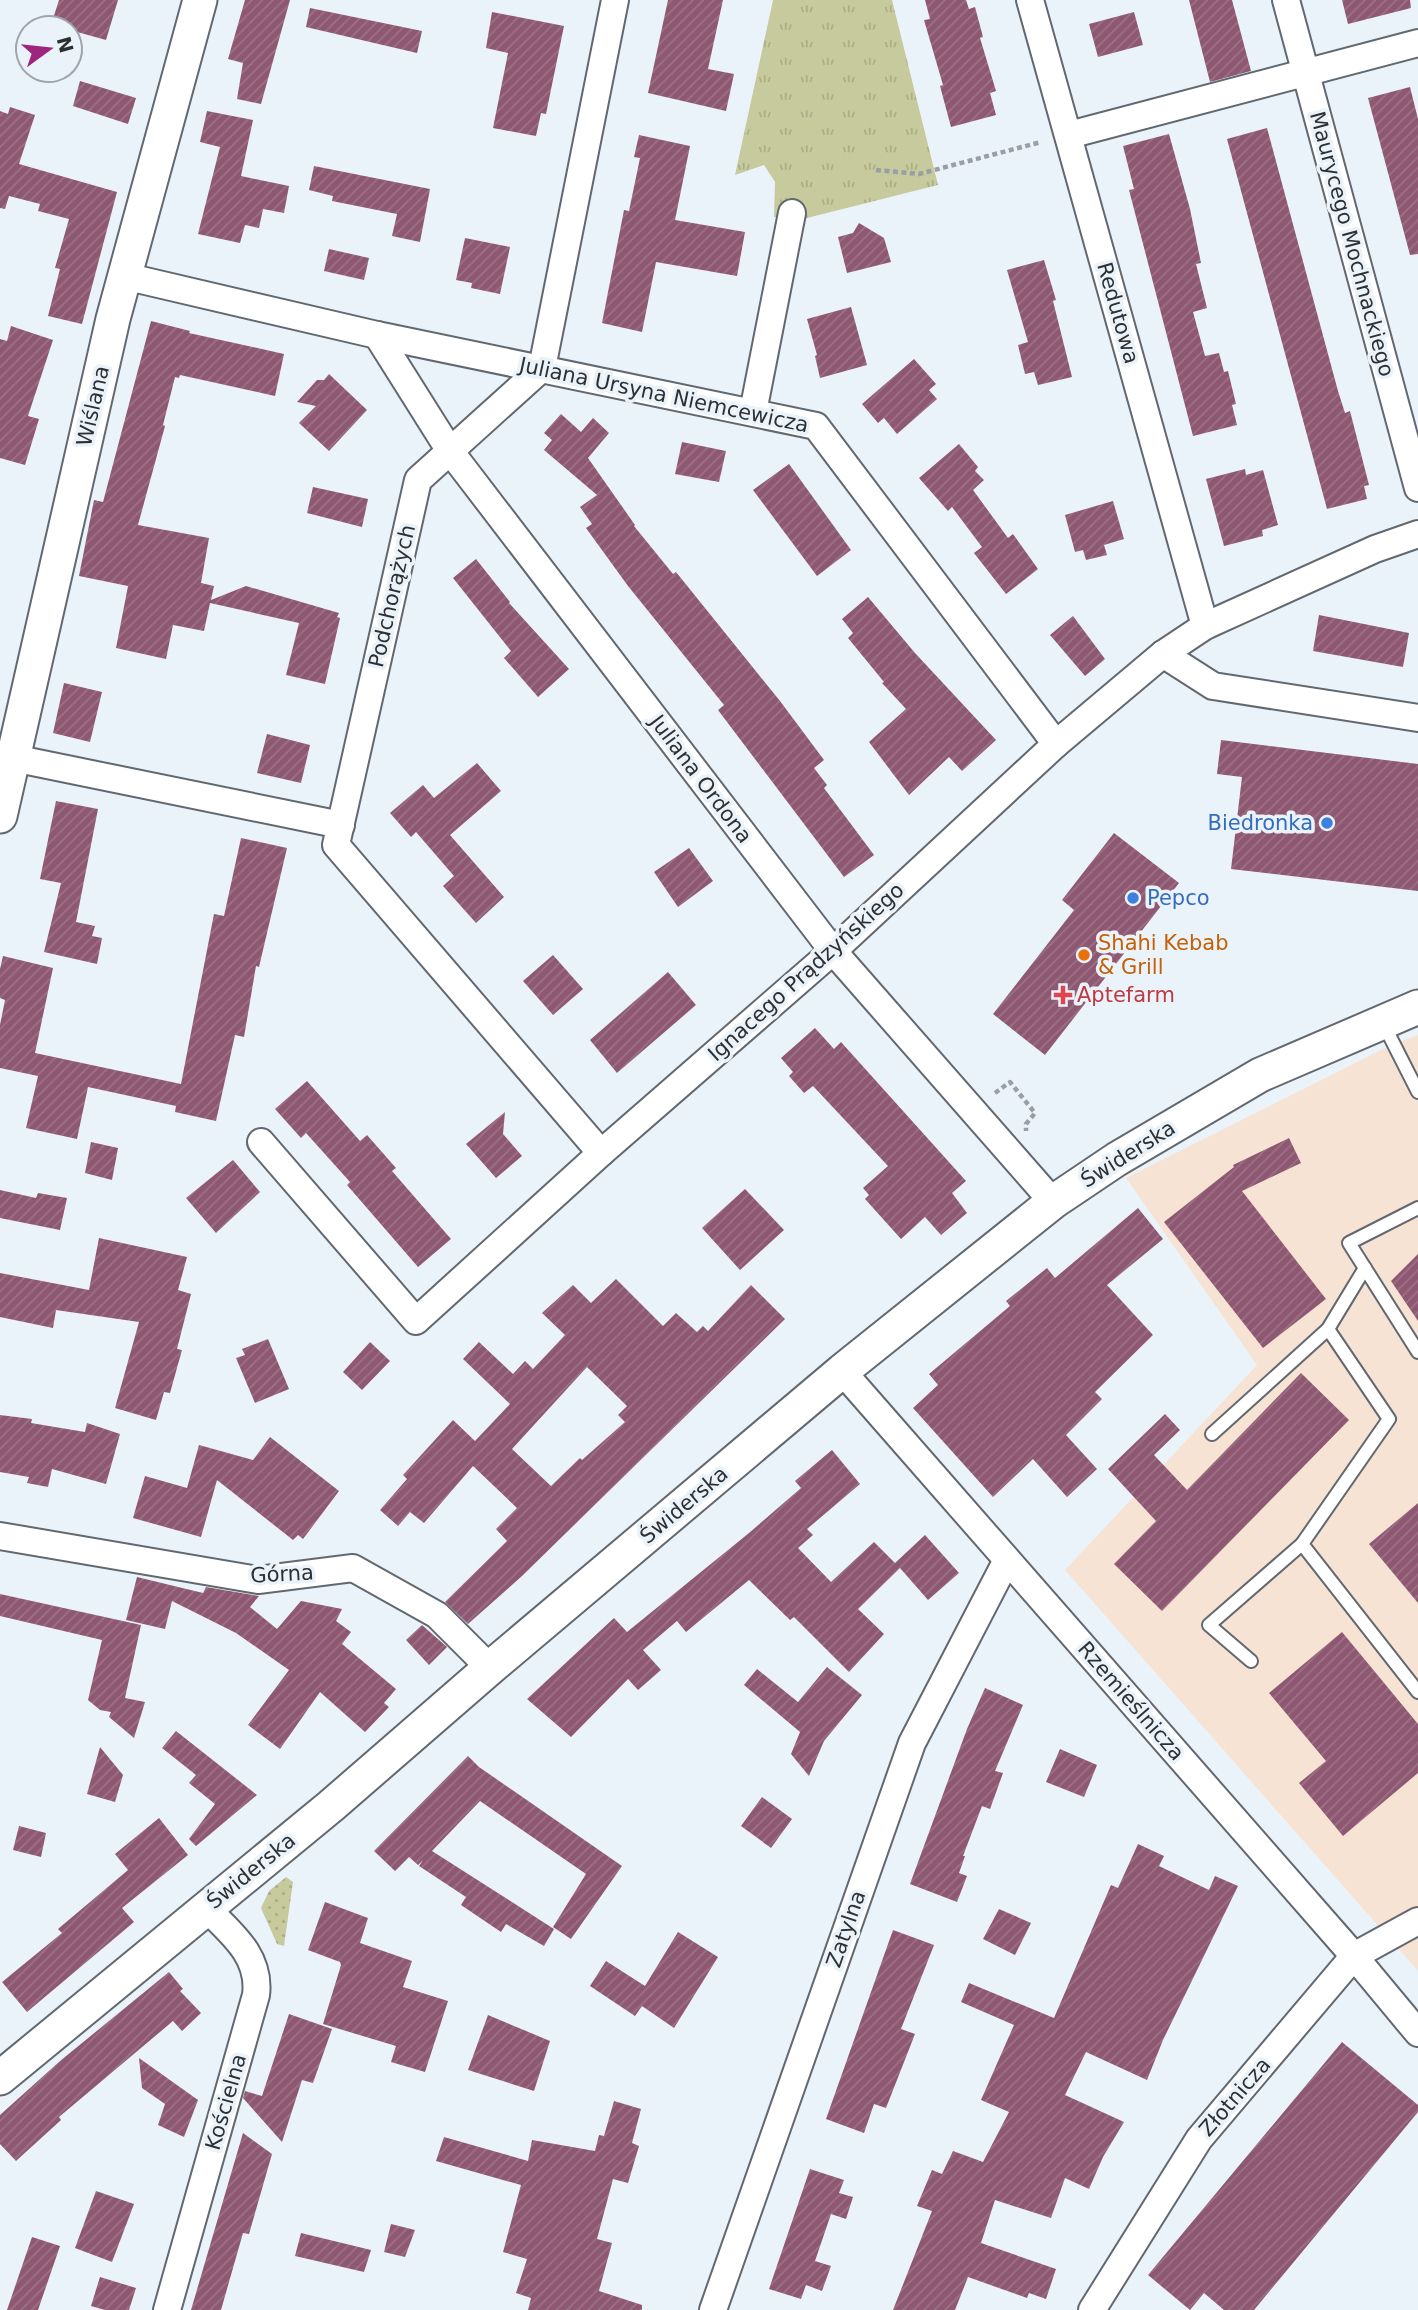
<svg xmlns="http://www.w3.org/2000/svg" width="1418" height="2310" viewBox="0 0 1418 2310" font-family="'DejaVu Sans',sans-serif">
<style>
.industrial{fill:#f7e3d4}
.grass{fill:url(#grass-dots)}
.park{fill:url(#park-tufts)}
.building{fill:url(#building-hatch);fill-rule:evenodd}
.lines{fill:none;stroke-linecap:round;stroke-linejoin:round}
.service-casing{stroke:#62686f;stroke-width:16}
.minor-casing{stroke:#62686f;stroke-width:30}
.tertiary-casing{stroke:#62686f;stroke-width:37}
.path{stroke:#999fa4;stroke-width:4.5;stroke-dasharray:5 3.5;stroke-linecap:butt}
.service{stroke:#fff;stroke-width:12}
.minor{stroke:#fff;stroke-width:26}
.tertiary{stroke:#fff;stroke-width:33}
.shop-dot{fill:#3f7fe0;stroke:#ebf3fa;stroke-width:2.5}
.food-dot{fill:#e8710a;stroke:#ebf3fa;stroke-width:2.5}
.health-dot{fill:#e0444e;stroke:#ebf3fa;stroke-width:2.5}
.labels{text-anchor:middle;dominant-baseline:central;stroke-width:7;stroke-linejoin:round;paint-order:stroke}
.street-label{font-size:21px;fill:#2d3033;stroke:#ebf3fa}
.shop-label{font-size:21px;fill:#366cbe;stroke:#ebf3fa;text-anchor:end}
.food-label{font-size:21px;fill:#c56008;stroke:#ebf3fa;text-anchor:start}
.health-label{font-size:21px;fill:#be3a42;stroke:#ebf3fa;text-anchor:start}
</style>
<defs>
<pattern id="grass-dots" width="8" height="8" patternUnits="userSpaceOnUse" patternTransform="scale(1.75)"><rect width="8" height="8" fill="#c7ca9c"/><path d="M2 2h.1M6 6h.1" fill="none" stroke="#abae87" stroke-width="1.8" stroke-linecap="round"/></pattern>
<pattern id="park-tufts" width="24" height="20" patternUnits="userSpaceOnUse" patternTransform="scale(1.75)"><rect width="24" height="20" fill="#c7ca9c"/><path d="M3 7l-1-3M5 7V3M7 7l1-3M15 17l-1-3M17 17v-4M19 17l1-3" fill="none" stroke="#abae87"/></pattern>
<pattern id="building-hatch" width="6" height="6" patternUnits="userSpaceOnUse" patternTransform="scale(1.75)"><rect width="6" height="6" fill="#8f5872"/><path d="M-1 1l2-2M0 6l6-6M5 7l2-2" fill="none" stroke="#9b7286"/></pattern>
</defs>
<rect width="100%" height="100%" fill="#ebf3fa"/>
<path class="industrial" d="M 1418,1035 L 1418,1971 L 1065,1570 L 1257,1365 L 1126,1178 L 1393,1044 Z"/>
<path class="grass" d="M 286,1877 L 293,1882 L 284,1946 L 277,1944 L 261,1908 L 269,1891 Z"/>
<path class="park" d="M 773,0 L 892,0 L 938,185 L 803,219 L 774,217 L 775,182 L 764,165 L 735,175 Z"/>
<g class="building">
<path d="M 59,0 L 118,0 L 106,40 L 70,30 L 70,28 L 51,25 Z"/>
<path d="M 245,0 L 290,0 L 261,104 L 237,99 L 243,63 L 228,59 Z"/>
<path d="M 668,0 L 723,0 L 708,69 L 734,74 L 726,111 L 648,93 Z"/>
<path d="M 925,0 L 966,0 L 969,9 L 975,7 L 983,37 L 980,38 L 996,91 L 990,93 L 996,115 L 951,127 L 940,86 L 943,85 L 924,20 L 930,19 Z"/>
<path d="M 1189,0 L 1232,0 L 1251,71 L 1210,82 Z"/>
<path d="M 1342,0 L 1410,0 L 1411,8 L 1348,24 Z"/>
<path d="M 310,8 L 422,31 L 417,53 L 306,27 Z"/>
<path d="M 492,12 L 564,26 L 546,114 L 541,113 L 536,136 L 493,128 L 508,53 L 486,48 Z"/>
<path d="M 1134,12 L 1143,45 L 1098,57 L 1089,24 Z"/>
<path d="M 80,81 L 136,98 L 128,124 L 73,106 Z"/>
<path d="M 1410,87 L 1418,119 L 1418,254 L 1410,255 L 1368,98 Z"/>
<path d="M 10,107 L 35,115 L 19,164 L 117,192 L 82,324 L 48,316 L 60,269 L 55,268 L 69,219 L 38,211 L 40,204 L 9,196 L 5,209 L 0,208 L 0,111 L 8,114 Z"/>
<path d="M 207,111 L 253,120 L 241,176 L 289,186 L 284,213 L 263,209 L 259,228 L 245,225 L 240,243 L 198,234 L 220,147 L 200,142 Z"/>
<path d="M 1267,128 L 1338,391 L 1345,413 L 1350,411 L 1369,485 L 1364,486 L 1367,499 L 1327,509 L 1227,139 Z"/>
<path d="M 1169,134 L 1190,209 L 1201,263 L 1196,264 L 1207,308 L 1193,312 L 1205,356 L 1219,353 L 1224,372 L 1228,371 L 1236,404 L 1232,405 L 1237,425 L 1193,436 L 1129,190 L 1134,189 L 1123,146 Z"/>
<path d="M 639,135 L 690,146 L 675,220 L 745,232 L 737,276 L 656,262 L 642,332 L 602,323 L 624,210 L 629,211 L 640,158 L 634,157 Z"/>
<path d="M 314,166 L 430,189 L 420,242 L 392,236 L 397,214 L 332,201 L 333,196 L 309,190 Z"/>
<path d="M 859,223 L 884,238 L 891,262 L 847,273 L 838,237 L 853,233 Z"/>
<path d="M 465,238 L 510,247 L 500,294 L 471,288 L 472,283 L 456,280 Z"/>
<path d="M 329,249 L 369,258 L 364,280 L 324,271 Z"/>
<path d="M 1044,260 L 1056,300 L 1053,301 L 1072,377 L 1038,385 L 1034,372 L 1025,374 L 1018,345 L 1028,342 L 1007,270 Z"/>
<path d="M 851,307 L 867,365 L 820,378 L 815,356 L 817,355 L 807,319 Z"/>
<path d="M 151,321 L 190,331 L 189,333 L 284,354 L 275,396 L 180,375 L 179,378 L 175,377 L 163,425 L 165,426 L 138,525 L 209,538 L 201,583 L 214,586 L 211,600 L 246,586 L 339,613 L 337,617 L 340,618 L 325,684 L 286,675 L 299,623 L 210,603 L 204,631 L 173,625 L 166,659 L 116,648 L 128,586 L 79,576 L 94,500 L 103,502 Z"/>
<path d="M 11,326 L 53,340 L 28,416 L 39,419 L 25,465 L 0,458 L 0,339 L 7,341 Z"/>
<path d="M 914,359 L 936,384 L 929,390 L 937,399 L 897,434 L 884,418 L 878,423 L 862,404 Z"/>
<path d="M 329,374 L 367,410 L 329,451 L 299,423 L 316,406 L 297,402 L 317,380 L 324,380 Z"/>
<path d="M 561,414 L 581,432 L 593,418 L 609,433 L 588,458 L 635,525 L 634,526 L 673,574 L 676,572 L 780,701 L 824,760 L 814,768 L 827,785 L 824,788 L 874,855 L 844,877 L 718,710 L 724,705 L 628,586 L 586,528 L 592,524 L 580,507 L 597,495 L 544,450 L 552,440 L 544,433 Z"/>
<path d="M 682,442 L 726,451 L 719,482 L 675,474 Z"/>
<path d="M 959,444 L 978,467 L 975,471 L 984,480 L 973,490 L 1008,538 L 1013,534 L 1038,569 L 1006,594 L 974,553 L 982,547 L 952,507 L 948,511 L 919,478 Z"/>
<path d="M 789,464 L 851,550 L 817,576 L 753,490 Z"/>
<path d="M 1245,469 L 1246,475 L 1263,470 L 1278,525 L 1262,530 L 1263,536 L 1224,546 L 1206,479 Z"/>
<path d="M 313,487 L 368,499 L 362,527 L 307,513 Z"/>
<path d="M 1113,501 L 1124,539 L 1104,545 L 1107,555 L 1086,560 L 1083,550 L 1075,552 L 1065,515 Z"/>
<path d="M 476,559 L 510,602 L 509,603 L 569,669 L 538,697 L 504,658 L 511,651 L 453,578 Z"/>
<path d="M 868,597 L 915,653 L 996,740 L 962,771 L 949,757 L 909,795 L 869,742 L 906,709 L 882,683 L 884,682 L 848,638 L 853,633 L 842,619 Z"/>
<path d="M 1319,615 L 1409,633 L 1403,667 L 1313,651 Z"/>
<path d="M 1073,616 L 1105,659 L 1085,676 L 1050,635 Z"/>
<path d="M 64,683 L 102,692 L 90,742 L 53,733 Z"/>
<path d="M 267,734 L 310,745 L 301,783 L 257,773 Z"/>
<path d="M 1221,740 L 1418,764 L 1418,891 L 1231,869 L 1242,777 L 1217,774 Z"/>
<path d="M 477,763 L 501,791 L 450,835 L 504,897 L 476,923 L 443,886 L 454,876 L 416,832 L 411,837 L 390,813 L 423,785 L 434,798 Z"/>
<path d="M 56,801 L 98,809 L 76,922 L 95,926 L 92,936 L 102,938 L 97,964 L 44,952 L 61,883 L 40,879 Z"/>
<path d="M 1114,833 L 1179,883 L 1045,1055 L 993,1014 L 1074,910 L 1062,900 Z"/>
<path d="M 241,838 L 287,848 L 259,967 L 256,966 L 244,1037 L 235,1035 L 216,1121 L 175,1112 L 176,1106 L 88,1087 L 77,1139 L 26,1128 L 38,1076 L 0,1068 L 0,1025 L 5,1000 L 0,998 L 0,969 L 3,956 L 53,968 L 35,1053 L 181,1084 L 214,914 L 224,916 Z"/>
<path d="M 689,848 L 713,881 L 678,907 L 654,872 Z"/>
<path d="M 553,955 L 583,989 L 553,1015 L 523,981 Z"/>
<path d="M 668,972 L 696,1005 L 617,1073 L 590,1040 Z"/>
<path d="M 815,1028 L 834,1049 L 841,1042 L 966,1181 L 952,1193 L 967,1213 L 941,1235 L 925,1217 L 901,1239 L 865,1199 L 869,1195 L 863,1188 L 888,1166 L 813,1086 L 804,1093 L 789,1076 L 793,1072 L 781,1058 Z"/>
<path d="M 307,1081 L 360,1141 L 367,1135 L 396,1168 L 392,1171 L 451,1239 L 418,1267 L 347,1185 L 350,1182 L 306,1133 L 301,1138 L 275,1109 Z"/>
<path d="M 505,1112 L 503,1134 L 522,1156 L 496,1178 L 466,1144 Z"/>
<path d="M 1289,1138 L 1301,1163 L 1242,1191 L 1326,1299 L 1263,1348 L 1164,1222 L 1234,1167 L 1233,1165 Z"/>
<path d="M 91,1142 L 118,1148 L 112,1180 L 85,1173 Z"/>
<path d="M 233,1160 L 260,1192 L 216,1233 L 186,1198 Z"/>
<path d="M 745,1189 L 784,1230 L 740,1270 L 702,1228 Z"/>
<path d="M 0,1190 L 36,1198 L 38,1193 L 67,1198 L 60,1230 L 0,1218 Z"/>
<path d="M 1138,1208 L 1163,1239 L 1107,1285 L 1153,1335 L 1095,1392 L 1102,1399 L 1066,1435 L 1097,1469 L 1067,1497 L 1033,1459 L 993,1497 L 913,1408 L 938,1385 L 929,1374 L 1010,1306 L 1006,1301 L 1047,1268 L 1055,1278 Z"/>
<path d="M 99,1238 L 187,1257 L 178,1290 L 191,1294 L 177,1349 L 182,1350 L 170,1393 L 164,1392 L 156,1420 L 115,1408 L 139,1322 L 56,1310 L 53,1328 L 0,1317 L 0,1273 L 89,1290 Z"/>
<path d="M 1418,1254 L 1418,1321 L 1391,1281 Z"/>
<path d="M 616,1279 L 663,1326 L 676,1313 L 697,1332 L 703,1326 L 708,1331 L 751,1285 L 785,1319 L 522,1576 L 468,1624 L 445,1602 L 507,1541 L 496,1529 L 517,1508 L 473,1466 L 424,1523 L 410,1512 L 398,1526 L 380,1510 L 407,1479 L 403,1475 L 453,1420 L 475,1441 L 510,1404 L 463,1359 L 479,1342 L 513,1374 L 525,1361 L 533,1369 L 565,1335 L 542,1313 L 573,1285 L 591,1303 ZM 587,1367 L 627,1406 L 618,1415 L 625,1422 L 582,1460 L 580,1458 L 551,1486 L 512,1449 Z"/>
<path d="M 268,1339 L 289,1389 L 255,1403 L 236,1358 L 245,1355 L 242,1349 Z"/>
<path d="M 370,1342 L 390,1361 L 362,1390 L 343,1372 Z"/>
<path d="M 1301,1373 L 1349,1420 L 1162,1611 L 1114,1564 L 1156,1521 L 1108,1469 L 1165,1414 L 1180,1430 L 1154,1455 L 1187,1490 Z"/>
<path d="M 0,1415 L 32,1419 L 31,1423 L 85,1432 L 87,1423 L 120,1434 L 106,1484 L 52,1469 L 48,1487 L 27,1483 L 29,1477 L 0,1472 Z"/>
<path d="M 270,1437 L 339,1491 L 303,1539 L 298,1535 L 293,1540 L 217,1480 L 201,1537 L 133,1518 L 145,1476 L 187,1488 L 199,1445 L 253,1460 Z"/>
<path d="M 832,1450 L 860,1484 L 807,1529 L 813,1535 L 798,1548 L 831,1582 L 874,1542 L 895,1563 L 925,1535 L 959,1573 L 928,1600 L 900,1568 L 858,1609 L 884,1634 L 849,1672 L 794,1617 L 790,1620 L 749,1580 L 686,1632 L 677,1621 L 643,1650 L 661,1670 L 638,1690 L 628,1679 L 571,1737 L 527,1699 L 614,1618 L 627,1632 L 749,1533 L 801,1488 L 795,1481 Z"/>
<path d="M 1418,1503 L 1418,1603 L 1369,1544 Z"/>
<path d="M 137,1577 L 203,1593 L 206,1587 L 259,1596 L 250,1607 L 277,1629 L 301,1601 L 342,1609 L 336,1621 L 351,1632 L 342,1644 L 396,1689 L 384,1703 L 389,1707 L 365,1732 L 320,1692 L 280,1749 L 248,1725 L 289,1670 L 236,1633 L 172,1601 L 165,1629 L 126,1620 Z"/>
<path d="M 0,1594 L 141,1625 L 125,1698 L 145,1702 L 134,1738 L 109,1717 L 111,1712 L 100,1710 L 88,1700 L 102,1640 L 0,1616 Z"/>
<path d="M 422,1625 L 447,1647 L 429,1665 L 406,1640 Z"/>
<path d="M 1342,1632 L 1418,1724 L 1418,1773 L 1343,1836 L 1299,1783 L 1326,1761 L 1269,1693 Z"/>
<path d="M 827,1667 L 862,1695 L 824,1741 L 809,1776 L 791,1754 L 800,1732 L 744,1685 L 757,1669 L 798,1702 Z"/>
<path d="M 985,1688 L 1023,1705 L 995,1771 L 1003,1773 L 998,1787 L 990,1809 L 982,1806 L 963,1856 L 965,1856 L 959,1873 L 967,1876 L 957,1902 L 910,1884 L 967,1729 Z"/>
<path d="M 176,1731 L 257,1795 L 196,1846 L 189,1839 L 215,1804 L 189,1783 L 196,1775 L 162,1748 Z"/>
<path d="M 100,1747 L 123,1775 L 115,1802 L 87,1794 Z"/>
<path d="M 1060,1749 L 1097,1765 L 1084,1797 L 1046,1782 Z"/>
<path d="M 468,1756 L 479,1767 L 622,1866 L 571,1939 L 553,1927 L 586,1874 L 480,1801 L 432,1851 L 554,1929 L 544,1946 L 506,1924 L 501,1932 L 461,1905 L 466,1897 L 419,1866 L 423,1860 L 418,1865 L 409,1857 L 395,1871 L 374,1851 Z"/>
<path d="M 762,1797 L 792,1819 L 771,1848 L 741,1826 Z"/>
<path d="M 159,1818 L 188,1855 L 122,1908 L 134,1922 L 27,2012 L 2,1982 L 62,1933 L 58,1929 L 128,1870 L 115,1854 Z"/>
<path d="M 19,1826 L 46,1833 L 41,1857 L 13,1850 Z"/>
<path d="M 1138,1844 L 1164,1856 L 1159,1866 L 1209,1890 L 1215,1876 L 1238,1886 L 1163,2040 L 1147,2080 L 1086,2052 L 1065,2095 L 1124,2122 L 1103,2157 L 1089,2189 L 1065,2178 L 1051,2218 L 995,2200 L 981,2243 L 1056,2269 L 1046,2299 L 1029,2293 L 1027,2298 L 968,2277 L 955,2310 L 893,2310 L 932,2211 L 917,2206 L 932,2170 L 942,2174 L 953,2151 L 983,2162 L 1009,2112 L 981,2100 L 1014,2025 L 961,2002 L 969,1983 L 1054,2018 L 1111,1885 L 1118,1888 Z"/>
<path d="M 325,1902 L 368,1918 L 360,1943 L 412,1961 L 403,1987 L 448,2001 L 425,2072 L 391,2062 L 396,2046 L 323,2024 L 341,1965 L 340,1962 L 308,1950 Z"/>
<path d="M 999,1909 L 1031,1923 L 1015,1955 L 983,1939 Z"/>
<path d="M 893,1930 L 934,1945 L 901,2029 L 915,2034 L 886,2108 L 874,2104 L 864,2133 L 826,2119 Z"/>
<path d="M 678,1932 L 718,1957 L 674,2028 L 642,2006 L 635,2016 L 590,1986 L 606,1961 L 645,1986 Z"/>
<path d="M 169,1972 L 183,1989 L 180,1991 L 201,2013 L 182,2031 L 173,2021 L 59,2117 L 61,2120 L 16,2161 L 0,2144 L 0,2115 L 60,2061 Z"/>
<path d="M 289,2014 L 332,2029 L 313,2083 L 302,2080 L 282,2142 L 243,2098 L 245,2091 L 262,2096 Z"/>
<path d="M 488,2015 L 550,2041 L 534,2091 L 468,2070 Z"/>
<path d="M 1342,2042 L 1418,2105 L 1418,2112 L 1254,2310 L 1224,2310 L 1204,2293 L 1190,2310 L 1148,2275 Z"/>
<path d="M 139,2058 L 198,2100 L 184,2137 L 158,2125 L 165,2104 L 142,2088 Z"/>
<path d="M 614,2101 L 641,2109 L 632,2143 L 639,2146 L 628,2183 L 613,2179 L 597,2239 L 612,2243 L 599,2291 L 642,2305 L 642,2310 L 528,2310 L 531,2298 L 516,2293 L 527,2259 L 503,2252 L 521,2185 L 436,2161 L 444,2137 L 528,2161 L 532,2140 L 595,2151 L 599,2135 L 604,2136 Z"/>
<path d="M 243,2133 L 272,2154 L 249,2234 L 243,2233 L 221,2310 L 191,2310 Z"/>
<path d="M 810,2169 L 844,2180 L 839,2193 L 853,2197 L 846,2219 L 831,2214 L 815,2261 L 831,2266 L 822,2291 L 806,2285 L 801,2299 L 769,2289 Z"/>
<path d="M 96,2191 L 134,2204 L 112,2262 L 75,2248 Z"/>
<path d="M 391,2224 L 415,2230 L 405,2257 L 384,2252 Z"/>
<path d="M 301,2233 L 371,2250 L 364,2272 L 295,2256 Z"/>
<path d="M 32,2237 L 60,2246 L 38,2310 L 7,2310 Z"/>
<path d="M 100,2277 L 136,2288 L 129,2310 L 105,2310 L 91,2306 Z"/>
</g>
<g class="lines">
<defs>
<g id="service">
<path d="M 1383,1023 L 1418,1092"/>
<path d="M 1418,1208 L 1349,1243 L 1418,1352"/>
<path d="M 1212,1434 L 1328,1329 L 1365,1268"/>
<path d="M 1302,1544 L 1389,1419 L 1328,1329"/>
<path d="M 1251,1661 L 1209,1625 L 1302,1544 L 1418,1692"/>
</g>
<g id="minor">
<path d="M 1030,0 L 1205,626"/>
<path d="M 1286,0 L 1418,488"/>
<path d="M 1069,135 L 1418,43"/>
<path d="M 124,276 L 377,335 L 816,426 L 1056,744"/>
<path d="M 377,335 L 450,451 L 833,951 L 1053,1202"/>
<path d="M 753,412 L 792,213"/>
<path d="M 1163,654 L 1213,686 L 1418,718"/>
<path d="M 13,758 L 341,825"/>
<path d="M 261,1142 L 416,1321 L 601,1153 L 833,951 L 1056,744 L 1163,654 L 1205,626 L 1375,549 L 1418,534"/>
<path d="M 601,1153 L 336,845 L 418,480 L 542,368 L 615,0"/>
<path d="M 842,1371 L 1354,1956 L 1418,2033"/>
<path d="M 0,1536 L 258,1580 L 353,1568 L 437,1615 L 490,1668"/>
<path d="M 167,2310 L 256,1995 C 261,1956 231,1933 206,1908"/>
<path d="M 713,2310 L 912,1743 L 1007,1560"/>
<path d="M 1092,2310 L 1199,2139 L 1354,1956 L 1418,1921"/>
</g>
<g id="tertiary">
<path d="M 0,816 L 113,319 L 200,0"/>
<path d="M 0,2078 L 331,1806 L 490,1668 L 842,1371 L 1053,1202 L 1117,1159 L 1260,1075 L 1418,1007"/>
</g>
</defs>
<use href="#service" class="service-casing"/>
<use href="#minor" class="minor-casing"/>
<use href="#tertiary" class="tertiary-casing"/>
<g class="path">
<path d="M 876,170 L 919,174 L 1041,142"/>
<path d="M 995,1093 L 1010,1082 L 1035,1113 L 1026,1124 L 1026,1131"/>
</g>
<use href="#service" class="service"/>
<use href="#minor" class="minor"/>
<use href="#tertiary" class="tertiary"/>
</g>
<g class="shop-dot">
<circle cx="1327" cy="823" r="7"/>
<circle cx="1133" cy="898" r="7"/>
</g>
<circle class="food-dot" cx="1084" cy="955" r="7"/>
<path class="health-dot" d="M1059.5 984.5h7v7h7v7h-7v7h-7v-7h-7v-7h7z"/>
<g class="labels">
<g class="street-label">
<text transform="translate(1352 244) rotate(75)">Maurycego Mochnackiego</text>
<text transform="translate(1118 313) rotate(74)">Redutowa</text>
<text transform="translate(664 395) rotate(12)">Juliana Ursyna Niemcewicza</text>
<text transform="translate(93 406) rotate(-77)">Wiślana</text>
<text transform="translate(392 596) rotate(-77)">Podchorążych</text>
<text transform="translate(701 779) rotate(53)">Juliana Ordona</text>
<text transform="translate(806 972) rotate(-42)">Ignacego Prądzyńskiego</text>
<text transform="translate(1128 1154) rotate(-32)">Świderska</text>
<text transform="translate(684 1505) rotate(-40)">Świderska</text>
<text transform="translate(282 1574) rotate(-3)">Górna</text>
<text transform="translate(1131 1701) rotate(49)">Rzemieślnicza</text>
<text transform="translate(251 1871) rotate(-39)">Świderska</text>
<text transform="translate(846 1929) rotate(-71)">Zatylna</text>
<text transform="translate(1235 2097) rotate(-49)">Złotnicza</text>
<text transform="translate(226 2102) rotate(-74)">Kościelna</text>
</g>
<g class="shop-label">
<text x="1313" y="823">Biedronka</text>
<text x="1147" y="898" text-anchor="start">Pepco</text>
</g>
<g class="food-label">
<text x="1098" y="943">Shahi Kebab<tspan x="1098" dy="24">&amp; Grill</tspan></text>
</g>
<g class="health-label">
<text x="1077" y="995">Aptefarm</text>
</g>
</g>
<g transform="translate(49 49) rotate(75)"><circle r="33" fill="#ebf3fa" stroke="#9fa5aa" stroke-width="2"/>
<path d="M0-5L12 26L0 18L-12 26Z" fill="#9d257d"/>
<text y="-10" font-size="19" font-weight="bold" text-anchor="middle" fill="#2d3033">N</text>
</g>
</svg>
